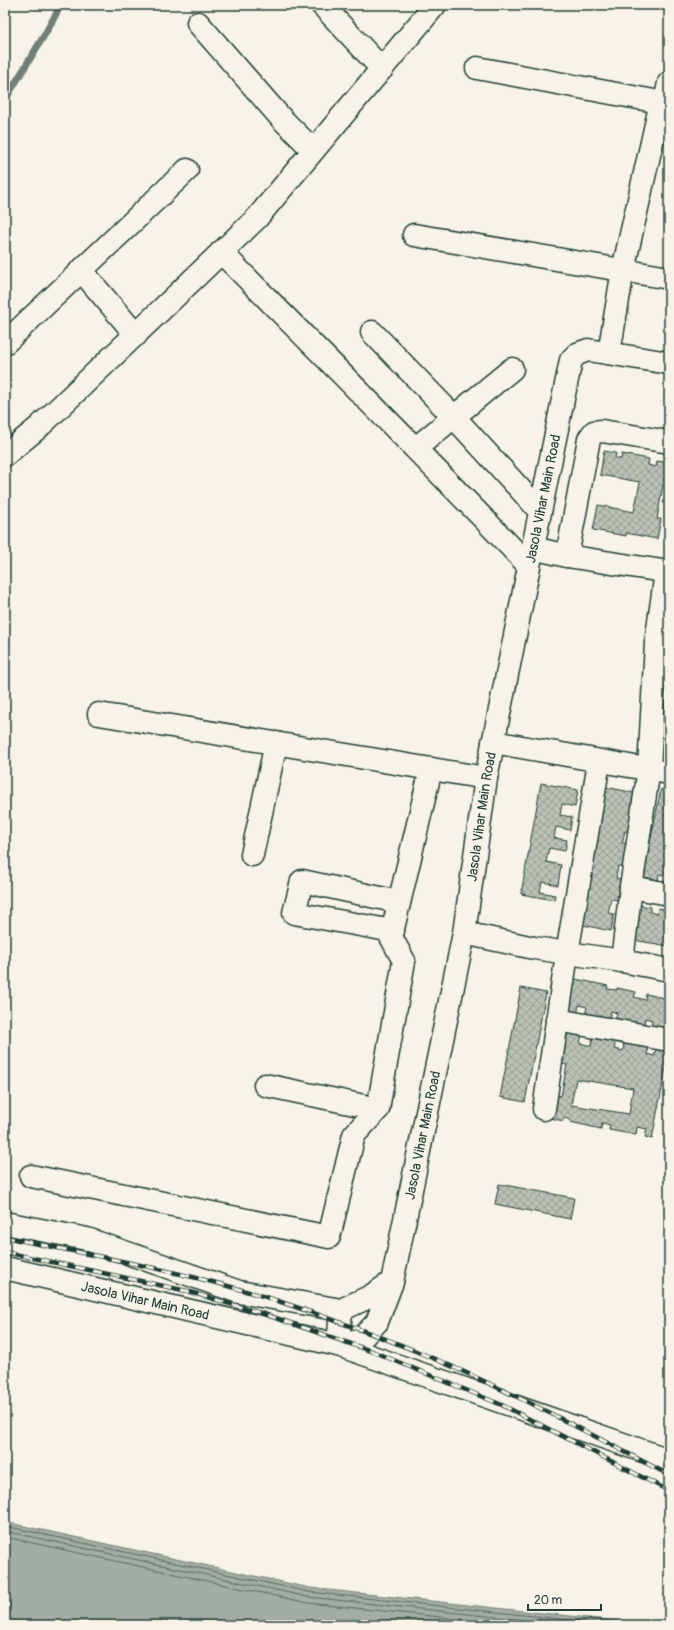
<svg xmlns="http://www.w3.org/2000/svg" width="674" height="1630" viewBox="0 0 674 1630" font-family="Pangolin,sans-serif">
<style>
.water{fill:#a4ada3;stroke:#6f8077}
.lines{fill:none;stroke-linecap:round;stroke-linejoin:round}
.shore{stroke:#546a60;stroke-width:1}
.stream{stroke:#6f8077;stroke-width:7}
.building{fill:url(#building-cross-hatch);stroke:#1f3d34;fill-rule:evenodd}
.minor-casing{stroke:#1f3d34;stroke-width:25}
.minor{stroke:#f7f3e8;stroke-width:22}
.rail-casing{stroke:#1f3d34;stroke-width:4.5}
.rail{stroke:#f7f3e8;stroke-width:3;stroke-dasharray:9;stroke-linecap:butt}
.labels{text-anchor:middle;dominant-baseline:central;stroke-width:3.5;stroke-linejoin:round;paint-order:stroke}
.street-label{font-size:14px;fill:#1f3d34;stroke:#f7f3e8}
</style>
<defs>
<pattern id="building-cross-hatch" width="8" height="8" patternUnits="userSpaceOnUse"><rect width="8" height="8" fill="#bbc1b6"/><path d="M0 0l8 8M0 8l8-8" fill="none" stroke="#979e95"/></pattern>
</defs>
<rect width="100%" height="100%" fill="#f7f3e8"/>
<filter id="ink" filterUnits="userSpaceOnUse"><feTurbulence type="fractalNoise" baseFrequency=".025" numOctaves="2"/><feDisplacementMap in="SourceGraphic" scale="8" xChannelSelector="R" yChannelSelector="G"/><feConvolveMatrix kernelMatrix="1 2 1 2 8 2 1 2 1" color-interpolation-filters="sRGB"/></filter>
<g filter="url(#ink)">
<path class="water" d="M 5,1522 L 310,1588 L 654,1625 L 5,1625 Z"/>
<g class="lines">
<g class="shore">
<path d="M 5,1526 L 309,1592 L 617,1625"/>
<path d="M 5,1531 L 308,1597 L 571,1625"/>
<path d="M 5,1537 L 308,1603 L 515,1625"/>
</g>
<path class="stream" d="M 5,100 L 45,34 L 61,5"/>
</g>
<g class="building">
<path d="M 604,451 L 616,453 L 615,458 L 621,459 L 622,454 L 649,459 L 648,465 L 656,467 L 657,461 L 669,463 L 667,486 L 663,485 L 657,519 L 661,519 L 657,539 L 626,533 L 626,536 L 593,530 L 598,505 L 634,512 L 640,482 L 600,475 Z"/>
<path d="M 665,721 L 669,722 L 669,741 L 662,739 Z"/>
<path d="M 541,783 L 578,790 L 575,807 L 562,804 L 560,815 L 572,817 L 570,830 L 556,827 L 554,838 L 567,840 L 565,851 L 549,848 L 546,862 L 561,865 L 558,885 L 542,882 L 540,892 L 555,895 L 554,900 L 521,894 Z"/>
<path d="M 606,787 L 639,794 L 631,832 L 625,831 L 622,843 L 629,844 L 624,867 L 618,866 L 616,878 L 621,879 L 617,900 L 611,899 L 608,913 L 614,914 L 611,931 L 578,924 Z"/>
<path d="M 661,789 L 669,791 L 669,882 L 667,882 L 668,876 L 659,874 L 658,880 L 643,877 Z"/>
<path d="M 639,905 L 650,907 L 650,912 L 657,914 L 658,908 L 669,910 L 669,946 L 633,940 Z"/>
<path d="M 571,978 L 608,986 L 607,989 L 617,990 L 617,988 L 636,992 L 634,997 L 645,1000 L 646,994 L 669,999 L 663,1030 L 651,1028 L 652,1020 L 645,1018 L 644,1026 L 615,1021 L 617,1013 L 611,1011 L 609,1020 L 585,1015 L 587,1007 L 579,1005 L 577,1015 L 564,1012 Z"/>
<path d="M 521,988 L 546,993 L 525,1102 L 500,1097 Z"/>
<path d="M 568,1032 L 582,1035 L 580,1043 L 591,1046 L 593,1037 L 616,1041 L 614,1049 L 623,1051 L 624,1043 L 648,1048 L 647,1054 L 654,1056 L 656,1049 L 669,1052 L 652,1139 L 645,1137 L 647,1129 L 637,1127 L 636,1135 L 609,1130 L 610,1125 L 602,1123 L 601,1129 L 570,1122 L 571,1120 L 564,1118 L 563,1121 L 550,1118 L 555,1095 L 561,1096 L 567,1065 L 561,1064 ZM 576,1079 L 633,1088 L 629,1114 L 571,1105 Z"/>
<path d="M 499,1184 L 574,1198 L 570,1219 L 495,1204 Z"/>
</g>
<g class="lines">
<defs>
<g id="minor">
<path d="M 322,5 L 382,69"/>
<path d="M 198,23 L 281,118 L 313,150"/>
<path d="M 477,68 L 665,103 L 669,83"/>
<path d="M 414,235 L 669,278"/>
<path d="M 221,252 C 324,356 428,460 529,566"/>
<path d="M 81,270 L 136,335"/>
<path d="M 372,332 L 454,417 L 540,511"/>
<path d="M 5,343 L 187,170"/>
<path d="M 609,353 L 623,270 L 659,111 L 665,103 L 669,102"/>
<path d="M 416,448 L 512,369"/>
<path d="M 5,455 L 39,427 L 257,218 L 435,5"/>
<path d="M 533,548 L 567,556 L 669,572"/>
<path d="M 567,556 L 589,439 L 594,432 L 602,431 L 669,442"/>
<path d="M 99,714 L 486,778"/>
<path d="M 493,742 L 669,773"/>
<path d="M 252,855 L 276,743"/>
<path d="M 631,887 L 669,894"/>
<path d="M 393,931 L 294,913 L 302,881 L 399,902"/>
<path d="M 464,933 L 534,948 L 622,961 L 669,970"/>
<path d="M 622,961 L 631,887 L 649,769 L 656,643 L 666,572"/>
<path d="M 557,1020 L 669,1040"/>
<path d="M 265,1085 L 378,1109"/>
<path d="M 544,1109 L 567,954 L 599,762"/>
<path d="M 31,1176 L 329,1237 L 354,1135 L 378,1109 L 404,961 L 391,937 L 431,769"/>
<path d="M 5,1223 L 87,1239 L 239,1292 L 341,1310 L 371,1296 L 392,1282"/>
<path id="s1" d="M 5,1268 L 338,1345 L 359,1341 L 377,1322 L 392,1282 L 464,933 L 486,778 L 571,360 L 577,354 L 588,350 L 669,363"/>
<path d="M 341,1310 L 338,1345 L 669,1460"/>
</g>
</defs>
<use href="#minor" class="minor-casing"/>
<use href="#minor" class="minor"/>
<defs>
<g id="rail">
<path d="M 5,1237 C 93,1256 183,1271 269,1298 C 320,1315 373,1333 423,1354 C 507,1389 588,1433 669,1475"/>
<path d="M 5,1252 L 187,1291 L 264,1314 L 374,1352 L 502,1405 L 669,1491"/>
</g>
</defs>
<use href="#rail" class="rail-casing"/>
<use href="#rail" class="rail"/>
</g>
</g>
<g class="labels">
<g class="street-label">
<text stroke="none"><textPath href="#s1" startOffset="1230">Jasola Vihar Main Road</textPath></text>
<text stroke="none"><textPath href="#s1" startOffset="906">Jasola Vihar Main Road</textPath></text>
<text stroke="none"><textPath href="#s1" startOffset="582">Jasola Vihar Main Road</textPath></text>
<text stroke="none"><textPath href="#s1" startOffset="144">Jasola Vihar Main Road</textPath></text>
</g>
</g>
<rect width="674" height="1630" fill="none" stroke="#f7f3e8" stroke-width="20"/>
<rect x="10" y="10" width="654" height="1610" fill="none" stroke="#1f3d34" stroke-width="1.5" filter="url(#ink)"/>
<path d="M528 1604v6h73v-6" fill="none" stroke="#1f3d34" stroke-width="2"/>
<text x="534" y="1604" font-size="12" fill="#1f3d34" stroke="#f7f3e8" stroke-width="3" paint-order="stroke">20 m</text>
</svg>
